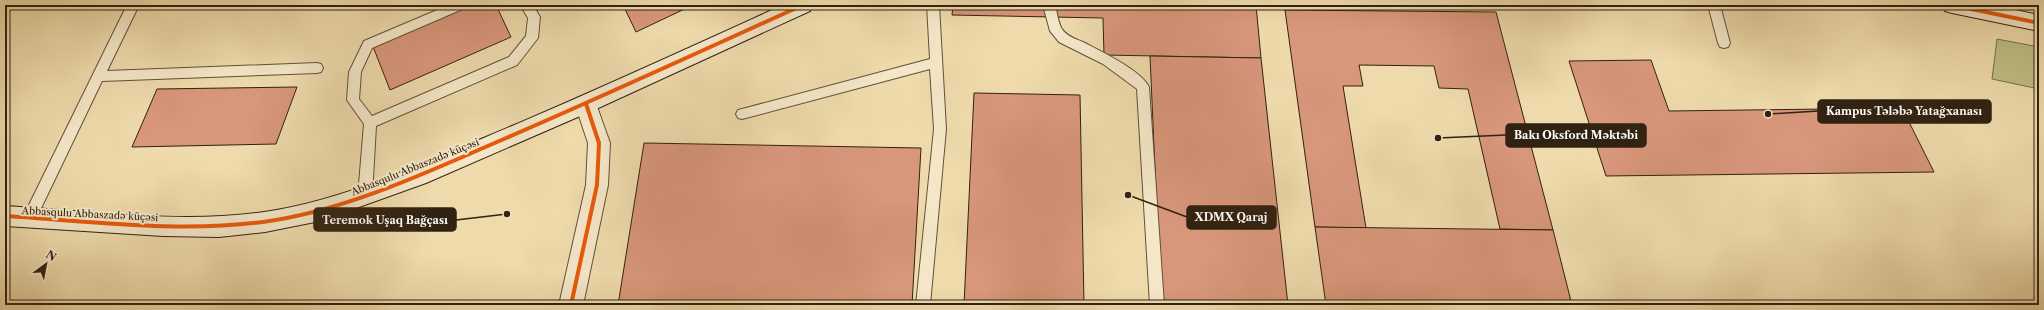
<svg xmlns="http://www.w3.org/2000/svg" width="2044" height="310" viewBox="0 0 2044 310" font-family="'Libre Caslon Text',serif">
<style>
.green{fill:#bebe86;stroke:#78704c}
.building{fill:#d8967a;stroke:#312211}
.lines{fill:none;stroke-linecap:round;stroke-linejoin:round}
.lane-casing{stroke:#605038;stroke-width:2}
.street-casing{stroke:#605038;stroke-width:2}
.secondary-casing{stroke:#312211;stroke-width:2}
.lane{fill:#f4e7c8;fill-rule:evenodd}
.street{fill:#f4e7c8;fill-rule:evenodd}
.secondary{fill:#f4e7c8;fill-rule:evenodd}
.cycleway-casing{stroke:#f4e7c8;stroke-width:6}
.cycleway{stroke:#e8590c;stroke-width:4}
.labels{text-anchor:middle;dominant-baseline:central;stroke-width:4;stroke-linejoin:round;paint-order:stroke}
.street-label{font-size:10px;fill:#312211;stroke:#f4e7c8}
.leader{fill:none;stroke:#312211;stroke-width:1.5}
.callout-dot{fill:#312211;stroke:#f4e7c8;stroke-width:1.5}
.callout{fill:#312211;stroke:#312211;stroke-width:1.5}
.callout-label{font-size:11px;text-anchor:middle;font-weight:bold;fill:#fff}
</style>
<rect width="100%" height="100%" fill="#eedaab"/>
<filter id="stains"><feTurbulence type="fractalNoise" baseFrequency=".005" numOctaves="4"/><feColorMatrix values="0 0 0 0 .2 0 0 0 0 .09 0 0 0 0 .02 0 0 0 .5 -.17"/></filter>
<radialGradient id="worn" r=".72"><stop offset=".6" stop-color="#630" stop-opacity="0"/><stop offset="1" stop-color="#630" stop-opacity=".3"/></radialGradient>
<path class="green" d="M 1997,39 L 2039,47 L 2039,89 L 1992,79 Z"/>
<g class="building">
<path d="M 463,5 L 496,5 L 511,37 L 390,90 L 372,44 Z"/>
<path d="M 623,5 L 693,5 L 636,32 Z"/>
<path d="M 953,5 L 1256,5 L 1261,58 L 1104,55 L 1103,18 L 952,15 Z"/>
<path d="M 1285,10 L 1496,12 L 1553,230 L 1500,229 L 1468,89 L 1439,88 L 1434,66 L 1359,65 L 1363,86 L 1343,86 L 1366,228 L 1315,227 Z"/>
<path d="M 1150,56 L 1261,58 L 1288,305 L 1161,305 Z"/>
<path d="M 1651,60 L 1669,111 L 1902,108 L 1934,172 L 1606,176 L 1569,61 Z"/>
<path d="M 297,87 L 276,144 L 132,147 L 157,89 Z"/>
<path d="M 974,93 L 1080,95 L 1084,305 L 964,305 Z"/>
<path d="M 644,143 L 921,148 L 912,305 L 618,305 Z"/>
<path d="M 1315,227 L 1553,230 L 1572,305 L 1326,305 Z"/>
</g>
<g class="lines">
<defs>
<g id="lane">
<path d="M 127,5 L 139,5 L 107,71 L 317,63 L 321,64 L 323,68 L 321,72 L 317,73 L 102,81 L 34,223 L 29,225 L 24,223 L 22,219 L 24,215 Z"/>
<path d="M 449,5 L 467,5 L 465,8 L 372,48 L 361,72 L 359,99 L 372,116 L 509,57 L 526,36 L 528,18 L 520,5 L 533,5 L 540,17 L 538,38 L 517,65 L 376,126 L 372,196 L 370,200 L 365,202 L 360,200 L 358,196 L 364,124 L 347,100 L 349,72 L 364,41 Z"/>
<path d="M 927,5 L 939,5 L 946,129 L 930,305 L 916,305 L 934,129 L 930,69 L 742,119 L 738,118 L 736,114 L 738,110 L 742,109 L 930,59 Z"/>
<path d="M 1043,5 L 1055,5 C 1057,12 1058,23 1062,29 C 1066,36 1076,39 1083,42 C 1100,51 1141,70 1149,87 L 1164,305 L 1150,305 L 1137,89 L 1103,64 L 1059,42 L 1050,31 Z"/>
<path d="M 1708,5 L 1720,5 L 1730,43 L 1728,47 L 1724,48 L 1720,47 L 1718,43 Z"/>
</g>
<path id="street" d="M 586,95 L 594,98 L 610,143 L 608,185 L 583,305 L 559,305 L 586,185 L 588,143 L 575,104 L 578,98 Z"/>
<g id="secondary">
<path d="M 783,5 L 813,5 L 810,11 L 594,110 L 426,183 L 320,221 L 265,232 L 219,237 L 163,236 L 5,226 L 5,206 C 90,211 180,224 264,212 C 341,201 414,167 486,137 C 586,95 684,50 783,5 Z"/>
<path d="M 1942,5 L 1992,5 L 2039,15 L 2039,31 L 1952,13 L 1945,11 Z"/>
</g>
</defs>
<use href="#lane" class="lane-casing"/>
<use href="#street" class="street-casing"/>
<use href="#secondary" class="secondary-casing"/>
<use href="#lane" class="lane"/>
<use href="#street" class="street"/>
<use href="#secondary" class="secondary"/>
<defs>
<g id="cycleway">
<path d="M 1952,5 L 2039,23"/>
<path d="M 5,216 C 90,221 178,233 263,222 C 340,212 419,176 490,145 C 595,100 699,52 803,5"/>
<path d="M 571,305 L 597,185 L 599,143 L 586,104"/>
</g>
</defs>
<use href="#cycleway" class="cycleway-casing"/>
<use href="#cycleway" class="cycleway"/>
</g>
<g class="labels">
<g class="street-label">
<text transform="translate(415 167) rotate(-22)">Abbasqulu Abbaszadə küçəsi</text>
<text transform="translate(90 214) rotate(3)">Abbasqulu Abbaszadə küçəsi</text>
</g>
</g>
<path class="leader" d="M1768 114L1818 111M1438 138L1506 135M1128 195L1187 217M507 214L456 220"/>
<g class="callout-dot">
<circle cx="1768" cy="114" r="4"/>
<circle cx="1438" cy="138" r="4"/>
<circle cx="1128" cy="195" r="4"/>
<circle cx="507" cy="214" r="4"/>
</g>
<g class="callout">
<rect x="1818" y="100" width="173" height="23" rx="4"/>
<rect x="1506" y="124" width="140" height="23" rx="4"/>
<rect x="1187" y="206" width="89" height="23" rx="4"/>
<rect x="314" y="208" width="142" height="23" rx="4"/>
</g>
<g class="callout-label">
<text x="1904" y="115">Kampus Tələbə Yatağxanası</text>
<text x="1576" y="139">Bakı Oksford Məktəbi</text>
<text x="1231" y="221">XDMX Qaraj</text>
<text x="385" y="224">Teremok Uşaq Bağçası</text>
</g>
<rect width="2044" height="310" fill="none" stroke="#eedaab" stroke-width="20"/>
<rect x="6" y="6" width="2032" height="298" fill="none" stroke="#312211" stroke-width="2"/>
<rect x="10" y="10" width="2024" height="290" fill="none" stroke="#312211"/>
<g transform="translate(46 264) rotate(32)" stroke="#f4e7c8" stroke-width="3" paint-order="stroke">
<path d="M0-3L7 15L0 10L-7 15Z" fill="#312211"/>
<text y="-6" font-size="11" font-weight="bold" text-anchor="middle" fill="#312211">N</text>
</g>
<rect width="100%" height="100%" filter="url(#stains)"/>
<rect width="100%" height="100%" fill="url(#worn)"/>
</svg>
